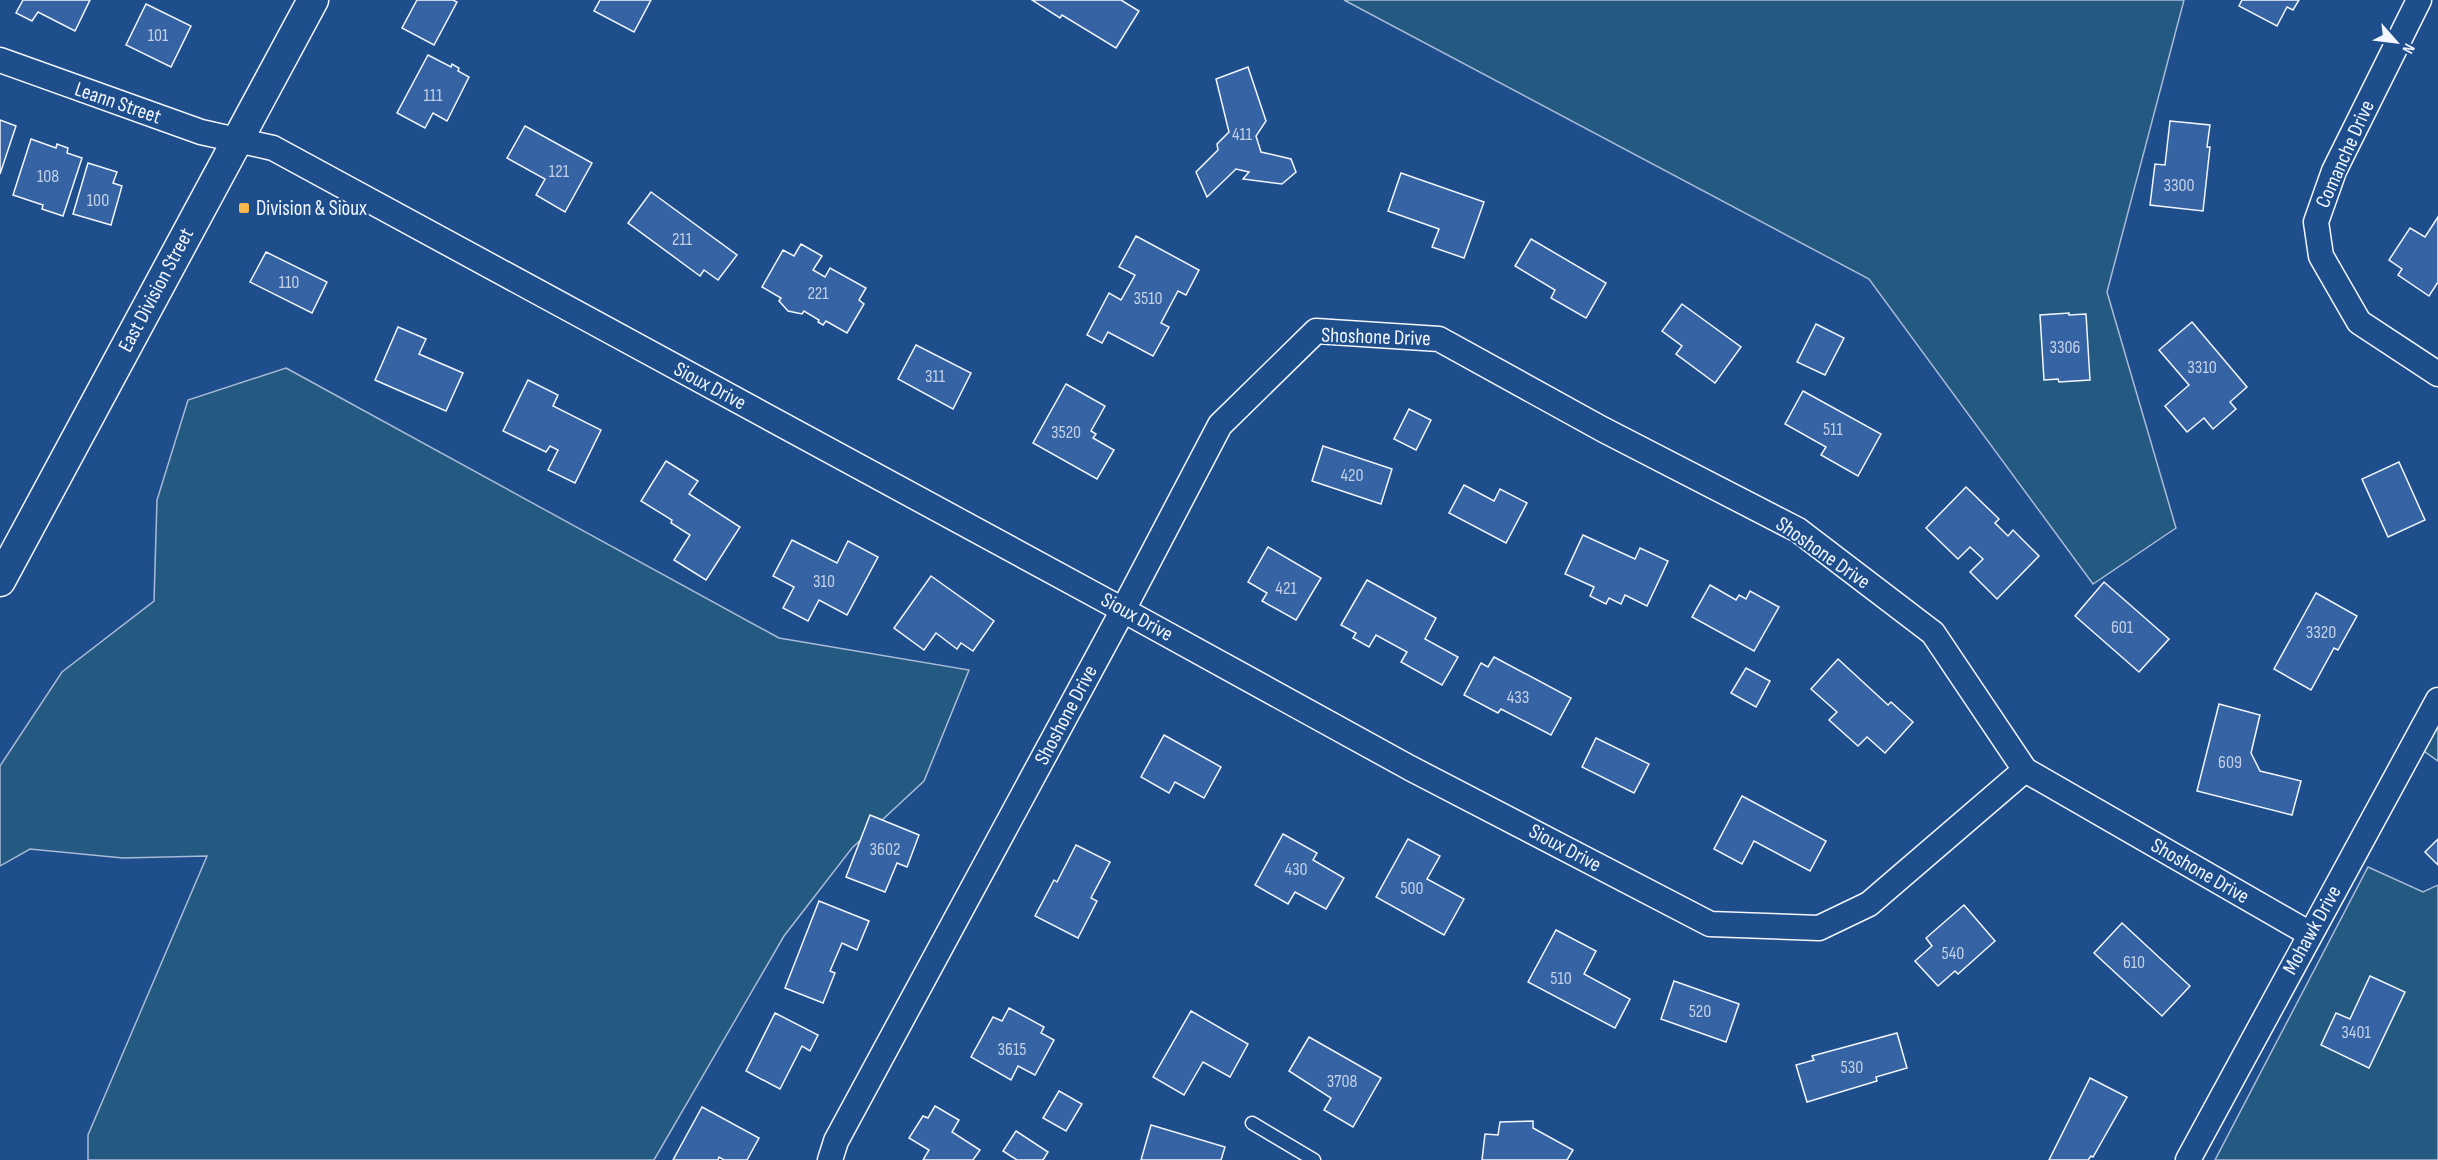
<svg xmlns="http://www.w3.org/2000/svg" width="2438" height="1160" viewBox="0 0 2438 1160" font-family="'Sofia Sans Condensed',sans-serif">
<style>
.green{fill:#245a82;stroke:#a8bbd7;stroke-width:1.5}
.building{fill:#3563a3;stroke:#f2f6ff;stroke-width:1.5}
.lines{fill:none;stroke-linecap:round;stroke-linejoin:round}
.service-casing{stroke:#f2f6ff;stroke-width:15}
.minor-casing{stroke:#f2f6ff;stroke-width:27}
.tertiary-casing{stroke:#f2f6ff;stroke-width:33}
.service{stroke:#1f4e8c;stroke-width:12}
.minor{stroke:#1f4e8c;stroke-width:24}
.tertiary{stroke:#1f4e8c;stroke-width:30}
.poi-dot{fill:#ffb74d;stroke:#1f4e8c;stroke-width:2}
.labels{text-anchor:middle;dominant-baseline:central;stroke-width:4.5;stroke-linejoin:round;paint-order:stroke}
.number-label{font-size:18px;fill:#c3d1e8}
.street-label{font-size:21px;fill:#f2f6ff;stroke:#1f4e8c}
.poi-label{font-size:21px;fill:#f2f6ff;stroke:#1f4e8c;text-anchor:start}
</style>
<rect width="100%" height="100%" fill="#1f4e8c"/>
<g class="green">
<path d="M 1344,0 L 2184,0 L 2107,292 L 2176,528 L 2093,584 L 1869,279 Z"/>
<path d="M 286,368 L 779,638 L 969,670 L 924,781 L 852,848 L 784,936 L 654,1160 L 88,1160 L 88,1135 L 207,856 L 123,858 L 30,849 L 0,866 L 0,766 L 62,672 L 154,601 L 157,500 L 188,400 Z"/>
<path d="M 2438,722 L 2438,761 L 2421,749 Z"/>
<path d="M 2368,867 L 2423,892 L 2438,885 L 2438,1160 L 2215,1160 Z"/>
</g>
<g class="building">
<path d="M 23,0 L 90,0 L 75,31 L 38,12 L 32,21 L 16,13 Z"/>
<path d="M 417,0 L 453,0 L 457,2 L 434,45 L 402,28 Z"/>
<path d="M 600,0 L 651,0 L 634,32 L 594,11 Z"/>
<path d="M 1032,0 L 1121,0 L 1139,11 L 1116,48 L 1062,15 L 1060,18 Z"/>
<path d="M 2242,0 L 2299,0 L 2293,10 L 2287,7 L 2277,26 L 2239,6 Z"/>
<path d="M 146,4 L 191,26 L 171,67 L 126,45 Z"/>
<path d="M 428,55 L 451,67 L 452,64 L 459,68 L 458,71 L 469,77 L 447,121 L 433,113 L 425,128 L 397,113 Z"/>
<path d="M 1248,67 L 1266,121 L 1256,136 L 1261,152 L 1291,159 L 1296,172 L 1282,184 L 1243,179 L 1249,172 L 1236,169 L 1207,197 L 1196,172 L 1218,150 L 1217,144 L 1229,132 L 1216,79 Z"/>
<path d="M 0,120 L 16,126 L 0,174 Z"/>
<path d="M 2170,121 L 2210,125 L 2207,147 L 2210,147 L 2203,211 L 2150,205 L 2155,164 L 2165,165 Z"/>
<path d="M 525,126 L 592,163 L 565,212 L 536,195 L 545,179 L 507,158 Z"/>
<path d="M 31,139 L 56,148 L 57,144 L 68,148 L 67,153 L 82,158 L 63,216 L 42,209 L 43,205 L 13,195 Z"/>
<path d="M 88,163 L 117,172 L 113,183 L 122,186 L 111,225 L 73,214 Z"/>
<path d="M 1401,173 L 1484,202 L 1464,258 L 1432,247 L 1439,229 L 1388,211 Z"/>
<path d="M 651,192 L 737,255 L 718,280 L 704,270 L 700,276 L 628,223 Z"/>
<path d="M 2438,217 L 2438,282 L 2429,296 L 2398,275 L 2402,269 L 2389,260 L 2410,228 L 2425,237 Z"/>
<path d="M 1136,236 L 1199,270 L 1186,295 L 1178,291 L 1161,323 L 1169,327 L 1153,356 L 1108,332 L 1102,343 L 1087,335 L 1109,293 L 1121,300 L 1135,275 L 1119,267 Z"/>
<path d="M 1531,239 L 1606,283 L 1586,318 L 1551,298 L 1555,290 L 1515,266 Z"/>
<path d="M 801,244 L 822,256 L 813,270 L 825,277 L 830,268 L 866,288 L 859,300 L 864,304 L 847,333 L 826,321 L 823,325 L 818,322 L 819,320 L 804,311 L 802,314 L 788,311 L 779,301 L 781,298 L 762,287 L 783,250 L 794,256 Z"/>
<path d="M 266,252 L 327,282 L 312,313 L 250,282 Z"/>
<path d="M 1682,304 L 1741,347 L 1715,383 L 1676,354 L 1682,346 L 1662,331 Z"/>
<path d="M 2069,313 L 2069,315 L 2086,314 L 2090,380 L 2059,382 L 2058,379 L 2044,380 L 2040,315 Z"/>
<path d="M 2192,322 L 2247,387 L 2230,402 L 2236,409 L 2213,429 L 2204,418 L 2187,432 L 2165,406 L 2189,385 L 2159,350 Z"/>
<path d="M 1816,324 L 1844,338 L 1825,375 L 1797,362 Z"/>
<path d="M 398,327 L 426,339 L 419,354 L 463,373 L 446,411 L 375,380 Z"/>
<path d="M 916,345 L 971,373 L 953,409 L 898,379 Z"/>
<path d="M 528,380 L 558,395 L 553,406 L 601,430 L 575,483 L 548,470 L 558,450 L 550,446 L 546,452 L 503,431 Z"/>
<path d="M 1066,384 L 1105,406 L 1091,431 L 1096,434 L 1093,438 L 1114,450 L 1097,479 L 1033,443 Z"/>
<path d="M 1803,391 L 1881,434 L 1858,476 L 1821,455 L 1826,447 L 1785,424 Z"/>
<path d="M 1409,409 L 1431,420 L 1416,450 L 1394,439 Z"/>
<path d="M 1323,446 L 1392,469 L 1381,504 L 1312,481 Z"/>
<path d="M 666,461 L 698,481 L 689,494 L 740,527 L 706,580 L 674,560 L 690,535 L 671,523 L 672,520 L 641,501 Z"/>
<path d="M 2399,462 L 2425,520 L 2388,537 L 2362,479 Z"/>
<path d="M 1464,485 L 1494,501 L 1500,489 L 1527,503 L 1506,543 L 1449,513 Z"/>
<path d="M 1966,487 L 1999,519 L 1995,523 L 2008,536 L 2013,530 L 2039,556 L 1997,599 L 1970,572 L 1983,559 L 1970,547 L 1958,559 L 1926,528 Z"/>
<path d="M 1583,535 L 1635,559 L 1640,548 L 1668,561 L 1647,606 L 1625,595 L 1621,604 L 1609,598 L 1606,604 L 1590,596 L 1594,587 L 1565,574 Z"/>
<path d="M 792,540 L 837,563 L 848,541 L 878,557 L 847,615 L 819,600 L 808,621 L 783,608 L 794,587 L 773,576 Z"/>
<path d="M 1268,547 L 1321,578 L 1296,620 L 1262,601 L 1267,593 L 1248,582 Z"/>
<path d="M 931,576 L 994,621 L 973,651 L 961,643 L 957,649 L 936,633 L 924,650 L 894,628 Z"/>
<path d="M 1367,580 L 1436,618 L 1425,639 L 1458,657 L 1442,685 L 1401,662 L 1407,652 L 1376,635 L 1369,647 L 1353,638 L 1356,633 L 1341,625 Z"/>
<path d="M 2104,582 L 2169,639 L 2139,672 L 2075,616 Z"/>
<path d="M 1710,585 L 1736,600 L 1739,595 L 1746,599 L 1750,591 L 1779,607 L 1754,651 L 1692,617 Z"/>
<path d="M 2316,593 L 2357,616 L 2338,650 L 2334,648 L 2311,690 L 2274,669 Z"/>
<path d="M 1494,657 L 1571,698 L 1551,735 L 1501,709 L 1498,713 L 1464,695 L 1481,663 L 1488,667 Z"/>
<path d="M 1838,659 L 1888,705 L 1891,702 L 1913,722 L 1885,753 L 1867,737 L 1858,746 L 1829,720 L 1837,712 L 1811,689 Z"/>
<path d="M 1746,668 L 1770,681 L 1756,707 L 1731,693 Z"/>
<path d="M 2219,704 L 2260,715 L 2251,753 L 2260,771 L 2301,781 L 2292,815 L 2197,791 Z"/>
<path d="M 1164,735 L 1221,767 L 1204,798 L 1175,782 L 1169,793 L 1141,777 Z"/>
<path d="M 1596,738 L 1649,764 L 1634,793 L 1582,767 Z"/>
<path d="M 1742,796 L 1826,841 L 1810,871 L 1754,841 L 1742,864 L 1714,849 Z"/>
<path d="M 870,815 L 919,835 L 907,867 L 897,863 L 885,892 L 846,877 Z"/>
<path d="M 1283,834 L 1317,853 L 1313,860 L 1344,878 L 1326,909 L 1295,892 L 1288,904 L 1255,885 Z"/>
<path d="M 1408,839 L 1440,856 L 1427,879 L 1464,899 L 1444,935 L 1376,897 Z"/>
<path d="M 2438,839 L 2438,865 L 2425,852 Z"/>
<path d="M 1076,845 L 1110,862 L 1091,898 L 1097,901 L 1078,938 L 1035,916 L 1054,880 L 1057,882 Z"/>
<path d="M 819,901 L 869,921 L 857,950 L 842,943 L 830,971 L 835,973 L 823,1003 L 785,988 Z"/>
<path d="M 1964,905 L 1995,941 L 1958,974 L 1955,971 L 1938,986 L 1915,961 L 1932,946 L 1926,938 Z"/>
<path d="M 2122,923 L 2190,986 L 2162,1016 L 2094,953 Z"/>
<path d="M 1556,930 L 1596,951 L 1584,974 L 1630,999 L 1615,1028 L 1528,982 Z"/>
<path d="M 2370,976 L 2405,992 L 2369,1068 L 2321,1045 L 2336,1013 L 2350,1019 Z"/>
<path d="M 1674,981 L 1739,1004 L 1726,1042 L 1661,1019 Z"/>
<path d="M 1009,1008 L 1044,1027 L 1041,1033 L 1054,1040 L 1035,1075 L 1018,1066 L 1011,1080 L 971,1057 L 993,1017 L 1002,1021 Z"/>
<path d="M 1191,1011 L 1248,1044 L 1230,1077 L 1203,1062 L 1184,1095 L 1153,1077 Z"/>
<path d="M 775,1013 L 818,1035 L 810,1051 L 802,1046 L 780,1089 L 746,1071 Z"/>
<path d="M 1897,1033 L 1907,1068 L 1876,1077 L 1877,1081 L 1807,1102 L 1796,1065 L 1814,1060 L 1812,1056 Z"/>
<path d="M 1309,1037 L 1381,1078 L 1353,1127 L 1324,1110 L 1331,1098 L 1289,1071 Z"/>
<path d="M 2090,1078 L 2127,1097 L 2093,1157 L 2091,1156 L 2088,1160 L 2049,1160 Z"/>
<path d="M 1059,1091 L 1082,1104 L 1066,1131 L 1043,1118 Z"/>
<path d="M 935,1106 L 959,1120 L 952,1132 L 980,1150 L 973,1160 L 923,1160 L 929,1150 L 909,1138 L 923,1116 L 928,1118 Z"/>
<path d="M 702,1107 L 759,1138 L 747,1160 L 724,1160 L 719,1157 L 718,1160 L 673,1160 Z"/>
<path d="M 1533,1121 L 1533,1128 L 1573,1150 L 1567,1160 L 1482,1160 L 1485,1134 L 1498,1135 L 1500,1122 Z"/>
<path d="M 1151,1125 L 1225,1147 L 1221,1160 L 1141,1160 Z"/>
<path d="M 1016,1131 L 1048,1152 L 1043,1160 L 1017,1160 L 1003,1151 Z"/>
</g>
<g class="lines">
<defs>
<path id="service" d="M 1252,1123 L 1314,1160"/>
<g id="minor">
<path d="M 2419,0 L 2334,171 L 2316,222 L 2321,256 L 2359,322 L 2438,374"/>
<path d="M 0,60 L 201,132 L 273,148 L 1123,610 L 1410,768 L 1710,924 L 1819,928 L 1869,904 L 2025,770"/>
<path d="M 830,1160 L 836,1141 L 1123,610 L 1220,425 L 1316,331 L 1439,339 L 1602,429 L 1798,530 L 1933,633 L 2025,770 L 2310,934"/>
<path d="M 2188,1160 L 2438,700"/>
</g>
<path id="tertiary" d="M 0,581 L 313,0"/>
</defs>
<use href="#service" class="service-casing"/>
<use href="#minor" class="minor-casing"/>
<use href="#tertiary" class="tertiary-casing"/>
<use href="#service" class="service"/>
<use href="#minor" class="minor"/>
<use href="#tertiary" class="tertiary"/>
</g>
<rect class="poi-dot" x="238" y="202" width="12" height="12" rx="3"/>
<g class="labels">
<g class="number-label">
<text x="158" y="35">101</text>
<text x="433" y="95">111</text>
<text x="1242" y="134">411</text>
<text x="559" y="171">121</text>
<text x="48" y="176">108</text>
<text x="2179" y="185">3300</text>
<text x="98" y="200">100</text>
<text x="682" y="239">211</text>
<text x="289" y="282">110</text>
<text x="818" y="293">221</text>
<text x="1148" y="298">3510</text>
<text x="2065" y="347">3306</text>
<text x="2202" y="367">3310</text>
<text x="935" y="376">311</text>
<text x="1833" y="429">511</text>
<text x="1066" y="432">3520</text>
<text x="1352" y="475">420</text>
<text x="824" y="581">310</text>
<text x="1286" y="588">421</text>
<text x="2122" y="627">601</text>
<text x="2321" y="632">3320</text>
<text x="1518" y="697">433</text>
<text x="2230" y="762">609</text>
<text x="885" y="849">3602</text>
<text x="1296" y="869">430</text>
<text x="1412" y="888">500</text>
<text x="1953" y="953">540</text>
<text x="2134" y="962">610</text>
<text x="1561" y="978">510</text>
<text x="1700" y="1011">520</text>
<text x="2356" y="1032">3401</text>
<text x="1012" y="1049">3615</text>
<text x="1852" y="1067">530</text>
<text x="1342" y="1081">3708</text>
</g>
<g class="street-label">
<text transform="translate(118 103) rotate(19)">Leann Street</text>
<text transform="translate(2345 154) rotate(-66)">Comanche Drive</text>
<text transform="translate(156 290) rotate(-62)">East Division Street</text>
<text transform="translate(1376 337) rotate(2)">Shoshone Drive</text>
<text transform="translate(710 386) rotate(28)">Sioux Drive</text>
<text transform="translate(1823 553) rotate(35)">Shoshone Drive</text>
<text transform="translate(1137 617) rotate(29)">Sioux Drive</text>
<text transform="translate(1066 715) rotate(-62)">Shoshone Drive</text>
<text transform="translate(1565 848) rotate(28)">Sioux Drive</text>
<text transform="translate(2200 871) rotate(30)">Shoshone Drive</text>
<text transform="translate(2312 930) rotate(-61)">Mohawk Drive</text>
</g>
<g class="poi-label">
<text x="256" y="208">Division &amp; Sioux</text>
</g>
</g>
<g transform="translate(2396 42) rotate(118)" stroke="#1f4e8c" stroke-width="4.5" paint-order="stroke">
<path d="M0-4.5L10 22L0 15L-10 22Z" fill="#f2f6ff"/>
<text y="-9" font-size="16" font-weight="bold" text-anchor="middle" fill="#f2f6ff">N</text>
</g>
</svg>
